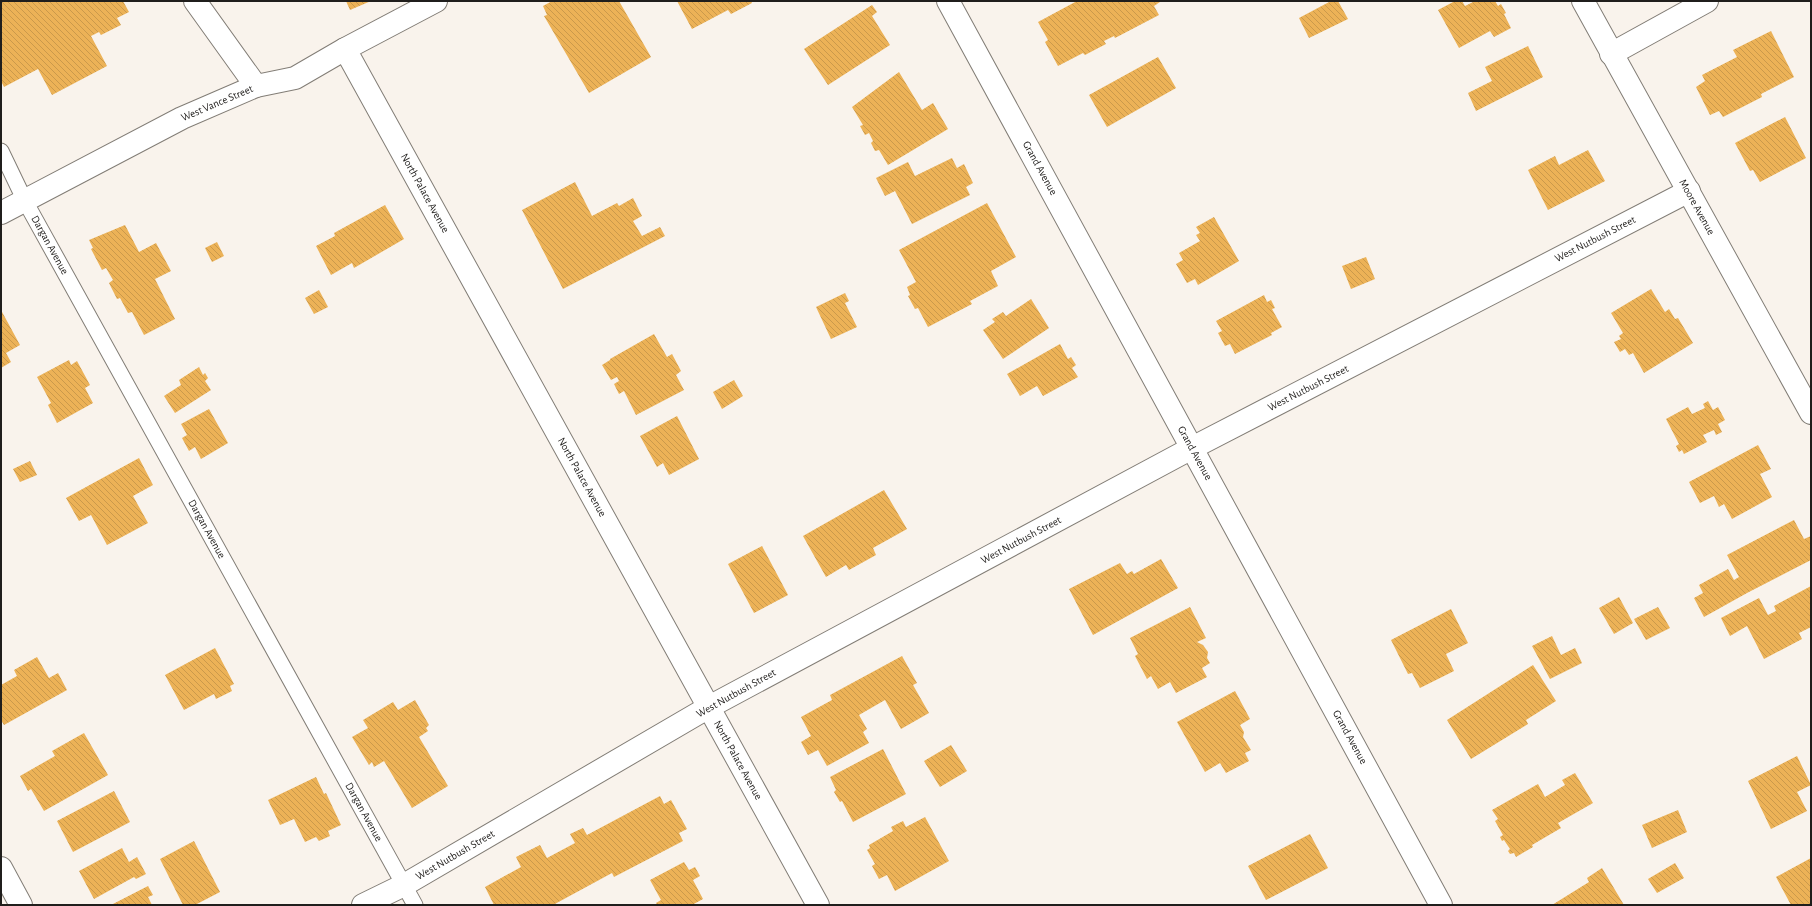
<svg xmlns="http://www.w3.org/2000/svg" width="1812" height="906" viewBox="0 0 1812 906" font-family="'Alegreya Sans',sans-serif">
<style>
.building{fill:url(#building-back-hatch)}
.lines{fill:none;stroke-linecap:round;stroke-linejoin:round}
.lane-casing{stroke:#827d76;stroke-width:17}
.street-casing{stroke:#827d76;stroke-width:24}
.secondary-casing{stroke:#827d76;stroke-width:24}
.lane{stroke:#fff;stroke-width:15}
.street{stroke:#fff;stroke-width:22}
.secondary{stroke:#fff;stroke-width:22}
.labels{text-anchor:middle;dominant-baseline:central;stroke-width:3;stroke-linejoin:round;paint-order:stroke}
.street-label{font-size:11px;fill:#201e1c;stroke:#fff}
</style>
<defs>
<pattern id="building-back-hatch" width="6" height="6" patternUnits="userSpaceOnUse"><rect width="6" height="6" fill="#ecb257"/><path d="M-1 5l2 2M0 0l6 6M5-1l2 2" fill="none" stroke="#ca994b"/></pattern>
</defs>
<rect width="100%" height="100%" fill="#f9f3ec"/>
<g class="building">
<path d="M 1,1 L 123,1 L 129,12 L 117,18 L 121,25 L 101,35 L 99,32 L 91,36 L 107,66 L 52,95 L 38,69 L 4,87 L 1,81 Z"/>
<path d="M 346,1 L 371,1 L 350,10 Z"/>
<path d="M 552,1 L 619,1 L 651,57 L 589,93 L 544,16 L 547,15 L 543,6 Z"/>
<path d="M 677,1 L 751,1 L 752,3 L 731,14 L 728,10 L 692,29 Z"/>
<path d="M 1077,1 L 1159,1 L 1160,2 L 1154,6 L 1159,15 L 1115,38 L 1114,36 L 1104,41 L 1106,44 L 1085,55 L 1083,53 L 1058,66 L 1045,42 L 1048,40 L 1038,22 Z"/>
<path d="M 1331,1 L 1338,1 L 1348,19 L 1309,38 L 1299,18 Z"/>
<path d="M 1455,1 L 1462,1 L 1465,6 L 1475,1 L 1495,1 L 1498,6 L 1501,4 L 1506,13 L 1504,14 L 1511,28 L 1494,37 L 1490,31 L 1459,48 L 1438,10 Z"/>
<path d="M 872,5 L 877,12 L 872,16 L 890,45 L 828,85 L 804,49 Z"/>
<path d="M 1771,31 L 1794,77 L 1761,94 L 1762,97 L 1723,117 L 1719,111 L 1710,115 L 1696,87 L 1705,81 L 1702,75 L 1737,57 L 1733,50 Z"/>
<path d="M 1528,46 L 1543,77 L 1476,111 L 1468,93 L 1492,81 L 1485,67 Z"/>
<path d="M 1158,57 L 1176,88 L 1107,127 L 1089,95 Z"/>
<path d="M 899,72 L 922,110 L 933,103 L 948,129 L 888,165 L 879,150 L 875,151 L 871,143 L 873,141 L 869,133 L 865,135 L 860,126 L 863,125 L 852,107 Z"/>
<path d="M 1785,117 L 1806,158 L 1760,182 L 1753,170 L 1750,171 L 1735,143 Z"/>
<path d="M 1588,150 L 1605,181 L 1548,210 L 1528,170 L 1555,156 L 1559,165 Z"/>
<path d="M 952,158 L 957,168 L 964,164 L 973,183 L 966,187 L 970,195 L 912,224 L 895,191 L 885,196 L 876,178 L 908,162 L 915,176 Z"/>
<path d="M 575,182 L 592,216 L 617,203 L 619,206 L 633,198 L 642,216 L 633,221 L 642,236 L 660,227 L 665,236 L 563,289 L 522,210 Z"/>
<path d="M 987,203 L 1016,257 L 991,271 L 998,286 L 970,301 L 972,304 L 928,327 L 918,308 L 915,309 L 908,296 L 910,295 L 907,287 L 916,282 L 899,250 Z"/>
<path d="M 385,205 L 404,239 L 354,268 L 352,263 L 331,275 L 316,246 L 335,236 L 334,233 Z"/>
<path d="M 1214,217 L 1239,261 L 1198,285 L 1195,279 L 1187,283 L 1176,264 L 1183,260 L 1179,253 L 1200,241 L 1196,235 L 1200,233 L 1196,227 Z"/>
<path d="M 125,225 L 139,252 L 156,243 L 171,271 L 155,279 L 175,319 L 144,335 L 132,312 L 128,313 L 120,298 L 117,299 L 109,283 L 113,280 L 106,268 L 102,270 L 91,249 L 93,248 L 89,240 Z"/>
<path d="M 217,242 L 224,256 L 212,262 L 205,248 Z"/>
<path d="M 1366,257 L 1375,279 L 1351,289 L 1342,266 Z"/>
<path d="M 1651,289 L 1665,312 L 1669,309 L 1675,319 L 1678,318 L 1693,343 L 1644,373 L 1633,353 L 1629,355 L 1625,349 L 1620,352 L 1614,342 L 1621,339 L 1619,336 L 1623,333 L 1611,313 Z"/>
<path d="M 319,290 L 328,307 L 314,314 L 305,298 Z"/>
<path d="M 845,293 L 849,301 L 845,303 L 857,327 L 831,339 L 816,307 Z"/>
<path d="M 1264,295 L 1267,302 L 1271,300 L 1275,308 L 1272,309 L 1282,327 L 1271,333 L 1272,335 L 1235,354 L 1230,344 L 1225,346 L 1218,333 L 1222,331 L 1216,321 Z"/>
<path d="M 1031,299 L 1049,328 L 1003,359 L 983,330 L 995,322 L 992,319 L 1003,312 L 1006,316 Z"/>
<path d="M 1,310 L 20,345 L 6,353 L 11,362 L 1,368 Z"/>
<path d="M 654,334 L 667,357 L 672,354 L 681,371 L 676,375 L 684,390 L 636,415 L 624,391 L 619,394 L 614,384 L 619,381 L 617,377 L 611,380 L 602,365 L 610,360 L 610,359 Z"/>
<path d="M 1060,344 L 1068,359 L 1071,357 L 1076,365 L 1072,368 L 1078,377 L 1043,396 L 1037,386 L 1020,396 L 1007,374 Z"/>
<path d="M 69,360 L 71,365 L 77,361 L 90,385 L 85,388 L 93,403 L 57,423 L 48,405 L 51,403 L 37,377 Z"/>
<path d="M 199,367 L 203,375 L 205,373 L 208,378 L 205,381 L 211,390 L 175,413 L 164,396 L 181,385 L 179,380 Z"/>
<path d="M 734,380 L 743,396 L 722,409 L 713,392 Z"/>
<path d="M 1708,401 L 1713,410 L 1718,407 L 1725,420 L 1718,424 L 1722,432 L 1716,435 L 1714,430 L 1703,435 L 1707,442 L 1684,454 L 1682,450 L 1679,452 L 1676,446 L 1679,444 L 1666,419 L 1688,407 L 1692,414 L 1705,408 L 1703,404 Z"/>
<path d="M 209,409 L 228,443 L 201,459 L 195,447 L 189,451 L 182,438 L 187,435 L 181,424 Z"/>
<path d="M 677,416 L 699,459 L 669,475 L 663,463 L 657,467 L 640,436 Z"/>
<path d="M 1758,445 L 1771,469 L 1760,474 L 1772,497 L 1732,519 L 1724,504 L 1719,507 L 1714,496 L 1700,503 L 1689,482 Z"/>
<path d="M 139,458 L 153,485 L 133,496 L 148,523 L 107,545 L 91,515 L 79,521 L 66,498 Z"/>
<path d="M 30,461 L 37,475 L 20,482 L 13,469 Z"/>
<path d="M 884,490 L 907,529 L 873,548 L 876,555 L 849,570 L 846,565 L 826,577 L 803,536 Z"/>
<path d="M 1794,520 L 1804,539 L 1811,536 L 1811,560 L 1747,593 L 1704,617 L 1694,598 L 1703,593 L 1699,585 L 1728,569 L 1734,580 L 1739,577 L 1727,555 Z"/>
<path d="M 762,546 L 788,595 L 754,613 L 728,564 Z"/>
<path d="M 1161,559 L 1178,588 L 1093,635 L 1069,589 L 1120,563 L 1127,574 L 1132,571 L 1134,574 Z"/>
<path d="M 1811,586 L 1811,627 L 1799,633 L 1802,639 L 1764,659 L 1747,626 L 1730,636 L 1721,618 L 1759,598 L 1768,615 L 1776,611 L 1774,606 Z"/>
<path d="M 1619,597 L 1633,623 L 1614,634 L 1599,608 Z"/>
<path d="M 1190,607 L 1206,638 L 1197,642 L 1203,645 L 1208,652 L 1207,658 L 1210,663 L 1202,668 L 1207,677 L 1176,693 L 1170,682 L 1158,689 L 1151,676 L 1147,679 L 1135,656 L 1138,654 L 1130,638 Z"/>
<path d="M 1658,607 L 1670,628 L 1646,640 L 1634,619 Z"/>
<path d="M 1451,609 L 1468,643 L 1446,654 L 1454,671 L 1420,688 L 1412,673 L 1408,674 L 1391,640 Z"/>
<path d="M 1552,636 L 1561,655 L 1575,648 L 1582,663 L 1550,679 L 1532,646 Z"/>
<path d="M 215,648 L 234,684 L 230,686 L 232,691 L 216,699 L 214,694 L 184,710 L 165,675 Z"/>
<path d="M 902,656 L 917,683 L 913,685 L 929,713 L 901,729 L 885,700 L 859,715 L 867,729 L 863,732 L 869,743 L 827,766 L 818,750 L 808,755 L 801,742 L 811,736 L 801,717 L 832,700 L 830,695 Z"/>
<path d="M 37,657 L 49,678 L 58,673 L 67,690 L 4,725 L 1,720 L 1,685 L 17,676 L 14,670 Z"/>
<path d="M 1533,665 L 1556,701 L 1526,720 L 1528,724 L 1471,759 L 1447,720 Z"/>
<path d="M 1235,691 L 1250,719 L 1240,725 L 1244,732 L 1243,737 L 1251,750 L 1245,753 L 1249,761 L 1226,773 L 1220,763 L 1205,772 L 1177,722 Z"/>
<path d="M 415,700 L 429,725 L 426,728 L 428,731 L 419,737 L 448,786 L 412,808 L 384,761 L 374,767 L 372,762 L 369,765 L 352,737 L 368,728 L 363,720 L 393,702 L 398,710 Z"/>
<path d="M 84,733 L 108,775 L 44,811 L 31,789 L 28,791 L 20,776 L 55,756 L 52,751 Z"/>
<path d="M 951,745 L 967,771 L 940,787 L 924,761 Z"/>
<path d="M 883,749 L 906,794 L 853,822 L 842,801 L 840,802 L 834,792 L 836,790 L 830,777 Z"/>
<path d="M 1797,756 L 1811,785 L 1797,792 L 1807,811 L 1771,829 L 1748,781 Z"/>
<path d="M 1575,773 L 1593,803 L 1558,823 L 1561,828 L 1532,845 L 1533,847 L 1516,857 L 1514,853 L 1510,854 L 1508,851 L 1510,849 L 1504,840 L 1502,841 L 1500,837 L 1503,835 L 1495,821 L 1498,819 L 1492,810 L 1538,784 L 1545,797 L 1565,785 L 1562,780 Z"/>
<path d="M 316,777 L 324,794 L 326,793 L 341,825 L 328,831 L 330,836 L 319,841 L 316,837 L 305,842 L 294,819 L 280,825 L 268,800 Z"/>
<path d="M 114,791 L 130,822 L 73,852 L 57,821 Z"/>
<path d="M 660,796 L 664,804 L 671,800 L 687,829 L 679,833 L 683,841 L 614,877 L 612,873 L 553,905 L 494,905 L 485,887 L 521,867 L 516,857 L 540,845 L 547,858 L 575,843 L 570,834 L 583,828 L 587,835 Z"/>
<path d="M 1678,810 L 1687,832 L 1652,848 L 1642,825 Z"/>
<path d="M 925,817 L 949,861 L 895,891 L 887,875 L 879,879 L 872,866 L 875,864 L 867,850 L 870,848 L 869,845 L 893,831 L 891,827 L 903,821 L 906,827 Z"/>
<path d="M 1310,834 L 1328,868 L 1266,900 L 1248,866 Z"/>
<path d="M 194,841 L 220,892 L 195,905 L 183,905 L 160,859 Z"/>
<path d="M 122,848 L 129,862 L 137,857 L 146,874 L 136,879 L 134,877 L 94,899 L 79,871 Z"/>
<path d="M 1811,858 L 1811,905 L 1791,905 L 1776,877 Z"/>
<path d="M 684,862 L 689,870 L 695,867 L 700,876 L 693,880 L 703,899 L 692,905 L 657,905 L 656,903 L 661,900 L 650,880 Z"/>
<path d="M 1675,863 L 1684,878 L 1657,893 L 1648,879 Z"/>
<path d="M 1602,868 L 1624,905 L 1552,905 L 1589,882 L 1587,878 Z"/>
<path d="M 148,886 L 153,895 L 148,897 L 152,905 L 111,905 Z"/>
</g>
<g class="lines">
<defs>
<path id="lane" d="M 1,151 L 25,201 L 415,905"/>
<g id="street">
<path d="M 195,1 L 256,86"/>
<path d="M 948,1 L 1441,905"/>
<path d="M 1583,1 L 1811,413"/>
<path d="M 1611,54 L 1707,1"/>
<path d="M 1,213 L 182,118 L 256,86 L 295,78 L 345,49"/>
<path d="M 1,868 L 21,905"/>
<path d="M 363,905 L 404,885 L 709,707 L 1192,448 L 1689,191"/>
</g>
<path id="secondary" d="M 436,1 L 345,49 L 818,905"/>
</defs>
<use href="#lane" class="lane-casing"/>
<use href="#street" class="street-casing"/>
<use href="#secondary" class="secondary-casing"/>
<use href="#lane" class="lane"/>
<use href="#street" class="street"/>
<use href="#secondary" class="secondary"/>
</g>
<g class="labels">
<g class="street-label">
<text transform="translate(217 103) rotate(-23)">West Vance Street</text>
<text transform="translate(1040 168) rotate(61)">Grand Avenue</text>
<text transform="translate(425 193) rotate(61)">North Palace Avenue</text>
<text transform="translate(1697 207) rotate(61)">Moore Avenue</text>
<text transform="translate(1595 239) rotate(-27)">West Nutbush Street</text>
<text transform="translate(50 245) rotate(61)">Dargan Avenue</text>
<text transform="translate(1308 388) rotate(-27)">West Nutbush Street</text>
<text transform="translate(1195 453) rotate(61)">Grand Avenue</text>
<text transform="translate(582 477) rotate(61)">North Palace Avenue</text>
<text transform="translate(207 529) rotate(61)">Dargan Avenue</text>
<text transform="translate(1021 540) rotate(-28)">West Nutbush Street</text>
<text transform="translate(736 693) rotate(-29)">West Nutbush Street</text>
<text transform="translate(1350 737) rotate(61)">Grand Avenue</text>
<text transform="translate(738 760) rotate(61)">North Palace Avenue</text>
<text transform="translate(364 812) rotate(61)">Dargan Avenue</text>
<text transform="translate(455 855) rotate(-30)">West Nutbush Street</text>
</g>
</g>
<rect width="1812" height="906" fill="none" stroke="#201e1c" stroke-width="4"/>
</svg>
